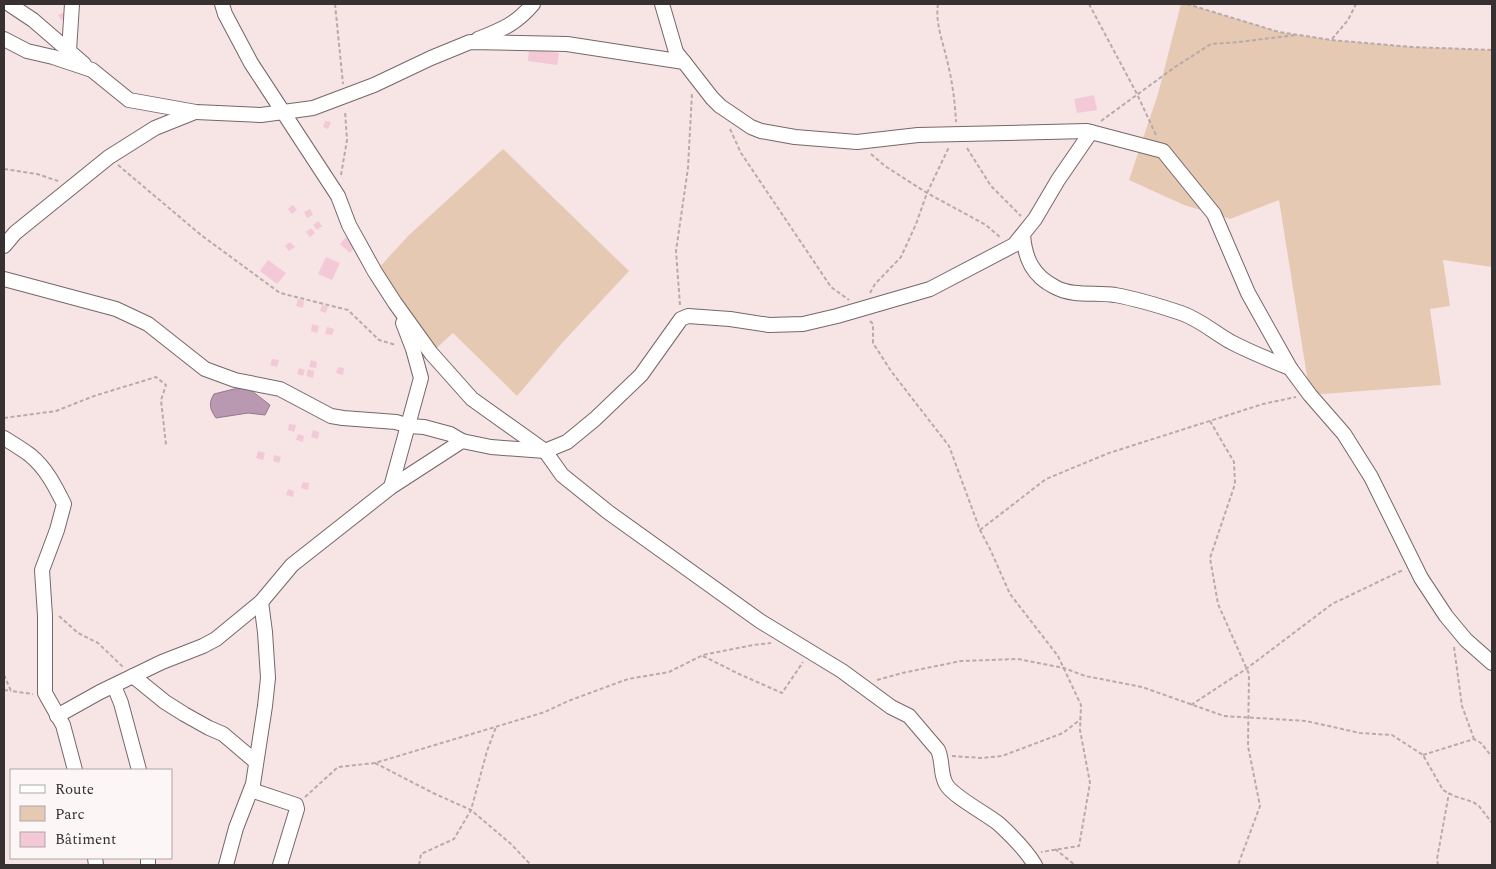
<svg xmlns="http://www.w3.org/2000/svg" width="1496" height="869" viewBox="0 0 1496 869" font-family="Spectral,serif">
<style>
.green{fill:#e5c9b3}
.water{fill:#b998b2;stroke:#92798b}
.building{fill:#f3c8d7}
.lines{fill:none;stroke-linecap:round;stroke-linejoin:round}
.minor-casing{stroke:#766767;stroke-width:16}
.path{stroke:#b8aaaa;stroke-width:2;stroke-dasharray:4 2.5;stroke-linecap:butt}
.minor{stroke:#fff;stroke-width:14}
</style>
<rect width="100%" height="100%" fill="#f7e5e6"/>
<g class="green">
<path d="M 1181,4 L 1187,4 L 1279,32 L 1299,35 L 1331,40 L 1412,47 L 1492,50 L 1492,267 L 1443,260 L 1450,306 L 1430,309 L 1441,385 L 1310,395 L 1279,200 L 1230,219 L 1184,205 L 1129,180 L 1158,94 Z"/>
<path d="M 503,149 L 629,271 L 563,342 L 517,396 L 453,333 L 431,353 L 375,272 L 409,235 Z"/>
</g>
<path class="water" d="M 248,388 L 270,405 L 265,415 L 248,413 L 216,418 C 210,409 208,404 214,394 L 234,389 Z"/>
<g class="building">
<path d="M 64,12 L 67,17 L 61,20 L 58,15 Z"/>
<path d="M 529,49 L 559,53 L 557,65 L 528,61 Z"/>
<path d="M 1094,95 L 1097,110 L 1077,113 L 1074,99 Z"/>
<path d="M 325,121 L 331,122 L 328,129 L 323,127 Z"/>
<path d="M 293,205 L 297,210 L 292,214 L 288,209 Z"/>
<path d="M 310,209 L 313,215 L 307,218 L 304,212 Z"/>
<path d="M 318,221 L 322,226 L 317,230 L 313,225 Z"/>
<path d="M 311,228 L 315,233 L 310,237 L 306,232 Z"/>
<path d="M 346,237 L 356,246 L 350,253 L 340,244 Z"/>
<path d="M 290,242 L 295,247 L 289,251 L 285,246 Z"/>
<path d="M 326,257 L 340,263 L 332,280 L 318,274 Z"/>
<path d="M 268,260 L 286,273 L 277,284 L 260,271 Z"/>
<path d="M 298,299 L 304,301 L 303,308 L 296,306 Z"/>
<path d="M 322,305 L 328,306 L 326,313 L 320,311 Z"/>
<path d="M 312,324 L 319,326 L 317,333 L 311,331 Z"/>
<path d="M 327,327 L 334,329 L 332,335 L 325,334 Z"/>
<path d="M 272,359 L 279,360 L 277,367 L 270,365 Z"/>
<path d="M 311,360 L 317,362 L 316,368 L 309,367 Z"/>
<path d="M 338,367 L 344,368 L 343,375 L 336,373 Z"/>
<path d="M 299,368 L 305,370 L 303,376 L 297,374 Z"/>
<path d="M 308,369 L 314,371 L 313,378 L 306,376 Z"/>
<path d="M 289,424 L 296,425 L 294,432 L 288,430 Z"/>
<path d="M 313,430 L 319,432 L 318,439 L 311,437 Z"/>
<path d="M 298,434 L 304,436 L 303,442 L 296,440 Z"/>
<path d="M 258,451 L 265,453 L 263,460 L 256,458 Z"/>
<path d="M 274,455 L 281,457 L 279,463 L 273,461 Z"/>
<path d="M 303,482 L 309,483 L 308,490 L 301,488 Z"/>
<path d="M 288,489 L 294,491 L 293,497 L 286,495 Z"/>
</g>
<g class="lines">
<defs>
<g id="minor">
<path d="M 9,4 L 33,20 L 84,64"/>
<path d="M 222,4 L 225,14 L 251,63 L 338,196 L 349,225 L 375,272 L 395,303 L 431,353 L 472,399 L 545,451 L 562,475 L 608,512 L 760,621 L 842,671 L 891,707 L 909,716 L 938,750 C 943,761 940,774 946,784 C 952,796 987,814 999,824 C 1012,836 1026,850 1035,865"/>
<path d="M 662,4 L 676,52 L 684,62"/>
<path d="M 4,39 L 27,51 L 53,57 L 92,70 L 129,100 L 196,112 L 261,115 L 313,108 L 374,85 L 431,58 L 470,42 L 567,44 L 684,62 L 712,98 L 720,106 L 751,127 L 761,131 L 795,137 L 857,142 L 918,135 L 1087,131 L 1163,151 L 1214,214 L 1248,293 L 1290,368 L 1310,395 L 1344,434 L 1371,477 L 1421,578 L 1446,616 L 1466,640 L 1492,663"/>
<path d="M 478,39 C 503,29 516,24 533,4"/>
<path d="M 69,51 L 72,4"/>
<path d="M 1023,235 C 1025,259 1033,276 1055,287 C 1073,297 1096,292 1115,295 C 1137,299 1160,306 1181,313 C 1199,319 1215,333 1231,342 C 1250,352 1270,360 1290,368"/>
<path d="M 4,246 L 15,233 L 109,157 L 155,128 L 195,112"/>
<path d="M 4,279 L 116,309 L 148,324 L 205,369 L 235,380 L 280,389 L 331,416 L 343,418 L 396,422 L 409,426 L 424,427 L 450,434 L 462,441"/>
<path d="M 4,438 C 12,443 22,449 30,455 C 46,468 55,486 64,504 L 57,530 L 42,570 L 45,616 L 45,693 L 63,725 L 75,770"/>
<path d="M 391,487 L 421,378 L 413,349 L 403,323"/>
<path d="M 133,676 L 165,702 L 184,714 L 209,728 L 223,734 L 256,762"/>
<path d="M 114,686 L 121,703 L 139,770"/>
<path d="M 57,716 L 100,692 L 162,662 L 203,646 L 216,639 L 261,602 L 292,565 L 391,487 L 462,441 L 491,447 L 545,451 L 567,442 L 595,419 L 641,375 L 681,319 L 688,316 L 730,319 L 769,325 L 803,324 L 837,316 L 930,289 L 1014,245 L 1035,219 L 1058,180 L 1091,132"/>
<path d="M 251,790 L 296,805 L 297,809 L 280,865"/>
<path d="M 95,858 L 96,865"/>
<path d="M 148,865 L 148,858"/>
<path d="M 226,865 L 236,828 L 253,784 L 265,706 L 268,678 L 265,632 L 261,602"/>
</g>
</defs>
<use href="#minor" class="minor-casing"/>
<g class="path">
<path d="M 335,4 L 343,84"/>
<path d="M 938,4 C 935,23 943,42 947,60 C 952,80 955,101 956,122"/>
<path d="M 1089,4 L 1137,94 L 1156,135"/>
<path d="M 1187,4 L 1279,32 L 1299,35 L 1331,40 L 1412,47 L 1492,50"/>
<path d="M 1332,39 L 1348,20 L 1356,4"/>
<path d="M 1101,121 L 1175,67 L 1211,44 L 1239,42 L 1296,35"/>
<path d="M 730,129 L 741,153 L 831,287 L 849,300"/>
<path d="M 967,148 L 991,186 L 1021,216"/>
<path d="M 871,154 L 885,166 L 927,193 L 986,225 L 1001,238"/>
<path d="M 118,165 L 201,235 L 280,293 L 348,310 L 379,340 L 396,345"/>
<path d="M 4,169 L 37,174 L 58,181"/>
<path d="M 341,175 L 347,140 L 345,111"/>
<path d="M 870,293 L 875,284 L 901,257 L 916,224 L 927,193 L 949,147"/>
<path d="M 680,305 L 676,251 L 688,168 L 692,93"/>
<path d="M 870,321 L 873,324 L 873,343 L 891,371 L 949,446 L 980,530 L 990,549 L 1010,594 L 1058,656 L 1081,705 L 1080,730 L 1090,783 L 1079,846 L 1041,852"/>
<path d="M 4,418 L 56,411 L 94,396 L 156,377 L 166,385 L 161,400 L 166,445"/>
<path d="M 1210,421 L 1234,462 L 1235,484 L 1210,558 L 1218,604 L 1249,674 L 1248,746 L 1260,806 L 1238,865"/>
<path d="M 980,530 L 1046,479 L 1109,453 L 1263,404 L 1296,397"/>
<path d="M 59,616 L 78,633 L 98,643 L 123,667"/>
<path d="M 1454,647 L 1462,706 L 1474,739"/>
<path d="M 703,656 L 739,674 L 782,693 L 803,662"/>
<path d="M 4,675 L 11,691 L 33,694"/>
<path d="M 877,680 L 902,673 L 961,661 L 1018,659 L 1064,668 L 1085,676 L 1142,687 L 1224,716 L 1306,721 L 1360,733 L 1392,735 L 1423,755 L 1443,790 L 1454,796 L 1473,802 L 1479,806 L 1492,823"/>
<path d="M 4,690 L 11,691"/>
<path d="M 1191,705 L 1246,669 L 1332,604 L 1403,570"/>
<path d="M 1423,755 L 1474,739 L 1481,743 L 1492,757"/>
<path d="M 952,756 L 981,758 L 1002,756 L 1063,733 L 1081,719"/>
<path d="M 375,763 L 433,793 L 471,810 L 511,844 L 531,865"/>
<path d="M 305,797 L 338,767 L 375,763 L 545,712 L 568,701 L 628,679 L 669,672 L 703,655 L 753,645 L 771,643"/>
<path d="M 1055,849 L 1075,865"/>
<path d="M 419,865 L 421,854 L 454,839 L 471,810 L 487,751 L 496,727"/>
<path d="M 1438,865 L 1437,859 L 1449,793"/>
</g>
<use href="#minor" class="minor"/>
</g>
<rect width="1496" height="869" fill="none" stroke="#383131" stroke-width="10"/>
<rect x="10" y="769" width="162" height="90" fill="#fdf6f6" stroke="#aea7a7"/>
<rect x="20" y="785" width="25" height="8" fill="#ffffff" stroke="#aea7a7"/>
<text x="55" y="794" font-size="15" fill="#383131">Route</text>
<rect x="20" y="806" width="25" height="15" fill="#e5c9b3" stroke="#aea7a7"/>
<text x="55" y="819" font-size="15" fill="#383131">Parc</text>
<rect x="20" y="832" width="25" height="15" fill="#f3c8d7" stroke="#aea7a7"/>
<text x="55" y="844" font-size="15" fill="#383131">Bâtiment</text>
</svg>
